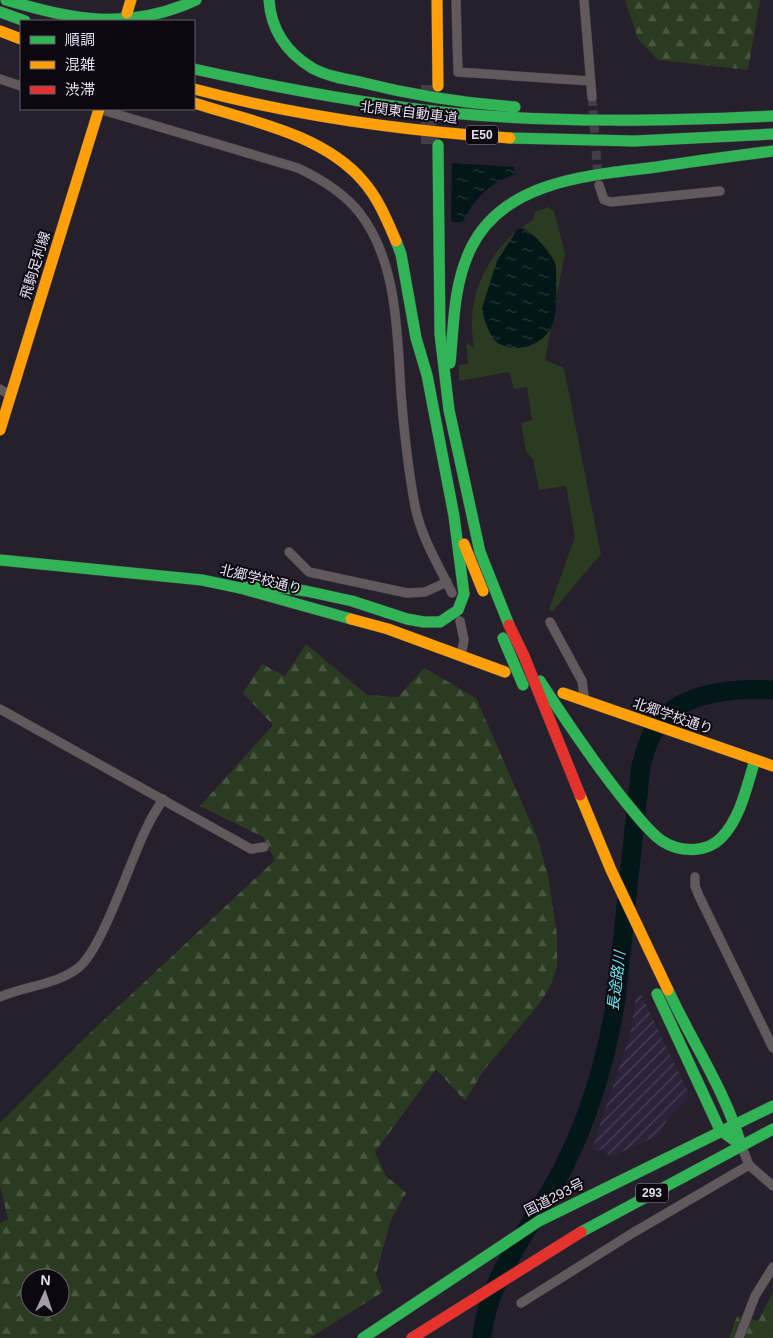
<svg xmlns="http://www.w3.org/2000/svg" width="773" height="1338" viewBox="0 0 773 1338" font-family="Arial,'Noto Sans JP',sans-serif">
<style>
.industrial{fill:url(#industrial-furrows)}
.green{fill:#2a3b21}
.forest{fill:url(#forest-firs);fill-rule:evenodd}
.water{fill:url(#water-ripples)}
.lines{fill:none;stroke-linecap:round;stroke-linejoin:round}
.river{stroke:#031719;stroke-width:19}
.street-tunnel{stroke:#423d48;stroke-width:9;stroke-dasharray:9 4.5;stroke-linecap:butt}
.highway-tunnel{stroke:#423d48;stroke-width:16;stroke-dasharray:16 8;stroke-linecap:butt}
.street-casing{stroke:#403c45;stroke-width:10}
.fast-casing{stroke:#403c45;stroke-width:12}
.slow-casing{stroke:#403c45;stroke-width:12}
.jam-casing{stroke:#403c45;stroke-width:12}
.street{stroke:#62595d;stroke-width:9}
.fast{stroke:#30b455;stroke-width:11}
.slow{stroke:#ff9f0a;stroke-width:11}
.jam{stroke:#e5322d;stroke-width:11}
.labels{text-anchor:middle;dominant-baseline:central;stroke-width:4;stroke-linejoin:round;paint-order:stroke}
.shield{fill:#0b0810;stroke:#a49fab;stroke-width:1}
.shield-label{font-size:12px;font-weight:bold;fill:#e5e0ed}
.street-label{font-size:14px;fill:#e5e0ed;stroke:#0b0810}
.water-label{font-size:15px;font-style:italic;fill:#68e2e6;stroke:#0b0810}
</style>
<defs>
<pattern id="industrial-furrows" width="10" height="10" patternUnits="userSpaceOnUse" patternTransform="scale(1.25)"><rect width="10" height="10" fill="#2c2239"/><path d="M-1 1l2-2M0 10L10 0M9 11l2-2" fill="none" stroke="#4a4256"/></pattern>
<pattern id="forest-firs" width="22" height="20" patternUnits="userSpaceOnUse" patternTransform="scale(1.25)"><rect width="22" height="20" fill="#2a3b21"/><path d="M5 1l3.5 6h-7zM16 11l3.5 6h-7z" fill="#495742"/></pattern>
<pattern id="water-ripples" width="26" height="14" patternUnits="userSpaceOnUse" patternTransform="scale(1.25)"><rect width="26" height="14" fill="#031719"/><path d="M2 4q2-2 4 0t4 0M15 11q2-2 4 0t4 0" fill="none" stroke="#28383b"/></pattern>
</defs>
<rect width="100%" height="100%" fill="#25202b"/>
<path class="industrial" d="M 641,994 L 690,1096 L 667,1119 L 661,1134 L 611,1157 L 601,1149 L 598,1151 L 592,1149 L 630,1035 L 636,998 Z"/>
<path class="green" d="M 548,207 L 554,211 L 565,253 L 545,360 L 564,368 L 601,554 L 552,612 L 549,609 L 575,537 L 566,486 L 539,490 L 533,459 L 526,452 L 521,423 L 532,420 L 527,387 L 514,389 L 509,372 L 459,381 L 459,365 L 468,364 L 466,342 L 474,348 C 473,338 471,327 472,317 C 474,278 500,238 533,220 L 535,212 Z"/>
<g class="forest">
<path d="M 625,0 L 760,0 L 748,70 L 658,60 L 638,39 Z"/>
<path d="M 306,644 L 367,695 L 398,697 L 424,668 L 476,698 L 537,837 L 548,875 L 557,935 L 557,967 L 551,985 L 540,1003 L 484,1070 L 465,1101 L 436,1069 L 375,1152 L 386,1176 L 406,1193 L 391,1220 L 376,1274 L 383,1292 L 310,1338 L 0,1338 L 0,1223 L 8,1219 L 0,1186 L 0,1123 L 91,1032 L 275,860 L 263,837 L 200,806 L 273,725 L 243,693 L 262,664 L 285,676 ZM 30,1278 L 60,1278 L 60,1308 L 30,1308 Z"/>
<path d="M 773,1292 L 773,1338 L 729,1338 L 737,1316 L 758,1321 Z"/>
</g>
<g class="water">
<path d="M 452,163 L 514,167 L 515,174 C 489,184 475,197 463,222 L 451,222 Z"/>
<path d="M 522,228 C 534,232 551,253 556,265 C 556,281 558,309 553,323 C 546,344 518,355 498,343 C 490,338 483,318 482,308 L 497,261 L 517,230 Z"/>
</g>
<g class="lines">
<path class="river" d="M 482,1338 C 487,1272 540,1219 567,1160 C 591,1111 607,1054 616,1000 L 641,765 C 645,753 648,739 655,729 C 678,691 733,688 773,690"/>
<path class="street-tunnel" d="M 592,97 L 598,177"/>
<path class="highway-tunnel" d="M 429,85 L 429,144"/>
<defs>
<g id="street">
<path d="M 456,0 L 458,72 L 590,81"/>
<path d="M 584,0 L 592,97"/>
<path d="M 0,79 L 21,86"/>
<path d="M 99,109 L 298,168 C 321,179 343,192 359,212 C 398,262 397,333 401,393 C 404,431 408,469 415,506 C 421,537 438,564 452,593"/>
<path d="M 599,185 L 604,200 L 611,202 L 720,191"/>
<path d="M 0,389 L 10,395"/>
<path d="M 289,552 L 309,572 L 407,593 L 425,592 L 447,582"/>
<path d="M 460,621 L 464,640 L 461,656"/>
<path d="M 550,622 L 582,681 L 585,701"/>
<path d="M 0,709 L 251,849 L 264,847"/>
<path d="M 695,877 L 695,886 L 699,896 L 773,1048"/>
<path d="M 0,997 C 25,986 56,985 78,968 C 103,949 131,857 148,825 C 152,816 158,808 163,799"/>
<path d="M 749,1165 L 773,1186"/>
<path d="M 521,1303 L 631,1234 L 749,1165 L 741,1145"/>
<path d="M 739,1338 L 755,1296 L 773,1267"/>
</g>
<g id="fast">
<path d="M 6,0 C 75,20 128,31 196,0"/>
<path d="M 269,0 C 271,30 286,52 312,68 C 327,76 344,79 360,82 C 411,95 463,103 515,107"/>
<path d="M 0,12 L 25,21"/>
<path d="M 194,69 C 279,88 365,104 451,113 C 558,123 666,121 773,116"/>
<path d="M 510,138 L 635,141 L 773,134"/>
<path d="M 438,145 L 440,334 L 449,410 L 480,552 L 509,625"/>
<path d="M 450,363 C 454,324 453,285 471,248 C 504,180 591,175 657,167 C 695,161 734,156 773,151"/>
<path d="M 0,560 L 202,580 L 240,588 L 351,619"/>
<path d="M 240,588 L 267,586 L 306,591 L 352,601 L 407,619 L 424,622 L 440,622 L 458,610 L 464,594 L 454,516 L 427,375 L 416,338 L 401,254 L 396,241"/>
<path d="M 503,638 L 523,685"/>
<path d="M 540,681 C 568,724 596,766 628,805 C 639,818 649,832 662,841 C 681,853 707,853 722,837 C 741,817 747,785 755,760"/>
<path d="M 668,990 C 692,1042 725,1090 741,1145"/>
<path d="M 657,994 L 720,1130 L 741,1145"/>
<path d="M 581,1232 L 773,1129"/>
<path d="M 363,1338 L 539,1221 L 773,1106"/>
</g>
<g id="slow">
<path d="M 437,0 L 438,86"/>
<path d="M 127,13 L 131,0"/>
<path d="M 0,31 L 21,39"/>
<path d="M 194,89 C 296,116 405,131 510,138"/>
<path d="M 194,103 C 250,121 323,134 363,181 C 378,198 387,220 396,241"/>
<path d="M 0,430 L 99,109"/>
<path d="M 464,544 L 483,591"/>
<path d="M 351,619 L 388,629 L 505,672"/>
<path d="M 563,693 L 773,766"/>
<path d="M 580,795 L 611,870 L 668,990"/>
</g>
<g id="jam">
<path d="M 509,625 L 524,656 L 580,795"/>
<path d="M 412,1338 L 581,1232"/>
</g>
</defs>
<use href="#street" class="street-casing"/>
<use href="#fast" class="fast-casing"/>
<use href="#slow" class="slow-casing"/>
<use href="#jam" class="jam-casing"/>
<use href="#street" class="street"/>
<use href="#fast" class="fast"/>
<use href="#slow" class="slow"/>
<use href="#jam" class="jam"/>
</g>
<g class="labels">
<g class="shield">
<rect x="466" y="125.5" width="32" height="19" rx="4"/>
<rect x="636" y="1183.5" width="32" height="19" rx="4"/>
</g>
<g class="shield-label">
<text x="482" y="135">E50</text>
<text x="652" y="1193">293</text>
</g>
<g class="street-label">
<text transform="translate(409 112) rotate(7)">北関東自動車道</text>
<text transform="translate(35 265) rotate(-73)">飛駒足利線</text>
<text transform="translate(261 579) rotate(14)">北郷学校通り</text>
<text transform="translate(673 716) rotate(19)">北郷学校通り</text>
<text transform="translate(554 1197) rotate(-27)">国道293号</text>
</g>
<g class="water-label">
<text transform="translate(616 981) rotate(-83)">長途路川</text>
</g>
</g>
<rect x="20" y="20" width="175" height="90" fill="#0b0810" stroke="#625e68"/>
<rect x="30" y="36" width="25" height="8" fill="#30b455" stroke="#625e68"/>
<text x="65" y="45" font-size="15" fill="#e5e0ed">順調</text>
<rect x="30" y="61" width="25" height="8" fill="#ff9f0a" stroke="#625e68"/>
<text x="65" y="70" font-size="15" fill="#e5e0ed">混雑</text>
<rect x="30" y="86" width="25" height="8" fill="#e5322d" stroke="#625e68"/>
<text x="65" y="95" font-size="15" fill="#e5e0ed">渋滞</text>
<g transform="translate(45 1293) rotate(3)"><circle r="24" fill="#0b0810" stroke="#625e68"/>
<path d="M0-4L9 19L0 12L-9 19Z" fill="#a29da9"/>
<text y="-8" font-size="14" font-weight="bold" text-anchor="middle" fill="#e5e0ed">N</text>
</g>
</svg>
